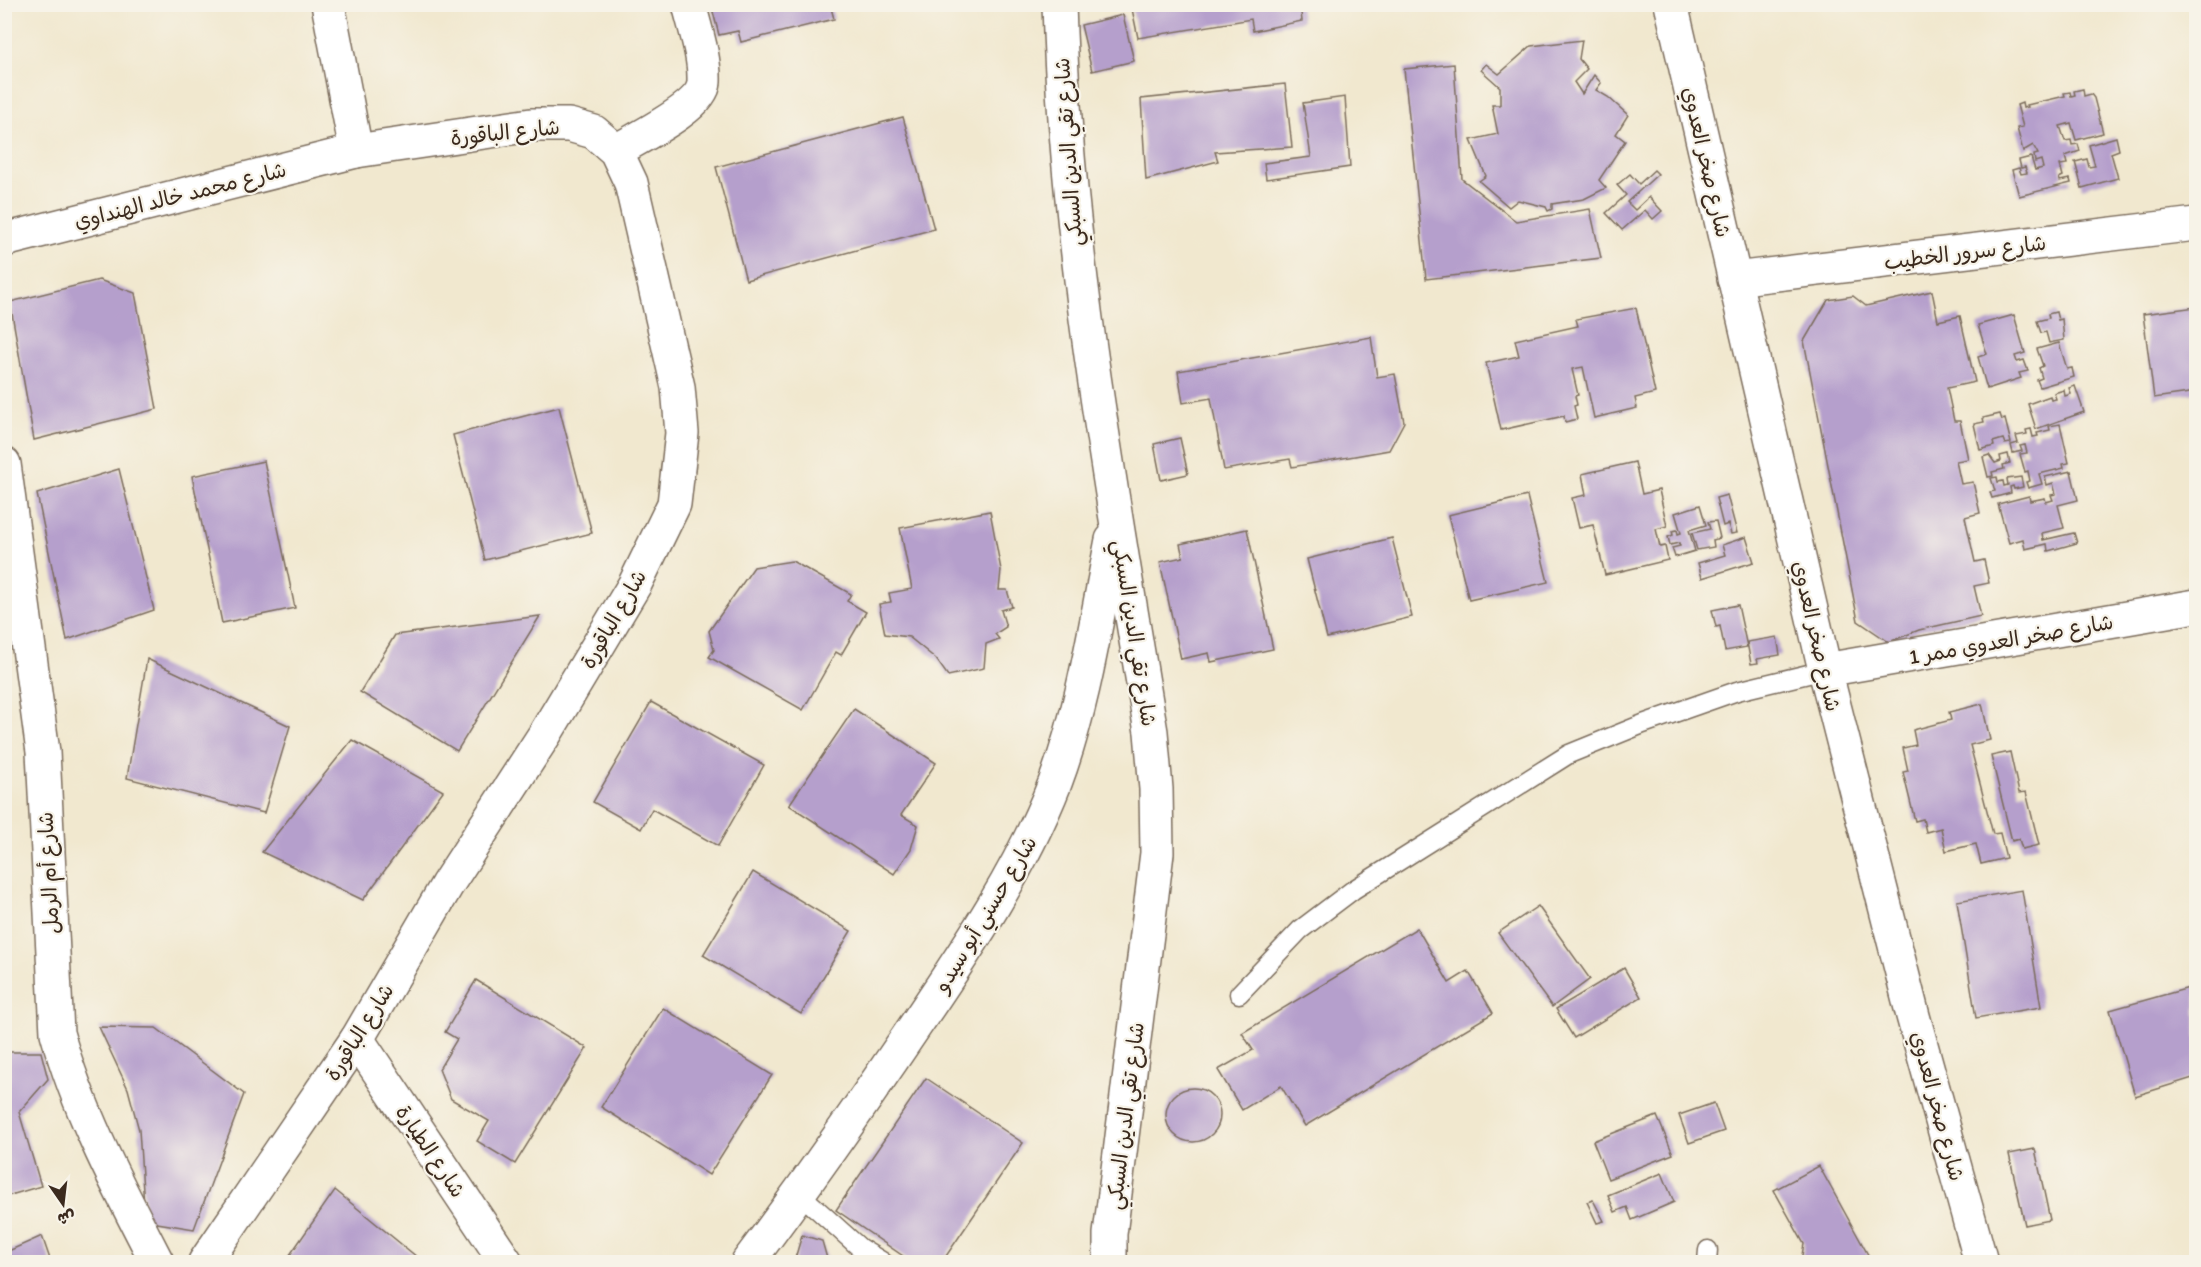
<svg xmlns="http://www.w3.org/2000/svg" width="2201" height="1267" viewBox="0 0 2201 1267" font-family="Itim,'Playpen Sans Arabic',sans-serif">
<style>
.building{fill:#b59fcc}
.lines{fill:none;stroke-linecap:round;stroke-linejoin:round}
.lane-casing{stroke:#7b6c5c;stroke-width:21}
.street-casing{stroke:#7b6c5c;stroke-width:36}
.lane{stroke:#fff;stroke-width:18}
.street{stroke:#fff;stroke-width:33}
.labels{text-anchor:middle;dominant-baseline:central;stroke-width:4.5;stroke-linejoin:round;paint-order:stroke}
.street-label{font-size:21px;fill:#3b2a1e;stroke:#f7f3e8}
</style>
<rect width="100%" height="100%" fill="#f7f3e8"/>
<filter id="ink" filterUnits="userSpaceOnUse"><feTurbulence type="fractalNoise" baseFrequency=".0167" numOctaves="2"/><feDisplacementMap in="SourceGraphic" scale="12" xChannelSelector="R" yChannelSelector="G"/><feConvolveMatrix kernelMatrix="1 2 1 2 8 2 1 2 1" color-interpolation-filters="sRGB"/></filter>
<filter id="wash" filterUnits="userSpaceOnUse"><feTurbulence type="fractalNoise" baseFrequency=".008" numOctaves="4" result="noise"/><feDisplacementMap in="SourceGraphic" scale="24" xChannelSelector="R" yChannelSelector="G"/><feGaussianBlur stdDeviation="1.35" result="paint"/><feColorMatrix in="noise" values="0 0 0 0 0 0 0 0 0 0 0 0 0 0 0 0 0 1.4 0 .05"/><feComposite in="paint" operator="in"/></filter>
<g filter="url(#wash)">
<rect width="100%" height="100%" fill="#f1e8cf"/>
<g id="blocks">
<g class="building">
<path d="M 711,4 L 830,4 L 834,19 L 741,42 L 738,31 L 719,35 Z"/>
<path d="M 1131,4 L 1300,4 L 1302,21 L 1253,31 L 1251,19 L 1138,38 Z"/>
<path d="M 1123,15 L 1134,61 L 1092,71 L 1081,25 Z"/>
<path d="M 1582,40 L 1579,59 L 1587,69 L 1574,82 L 1582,94 L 1594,75 L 1601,83 L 1596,90 L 1608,97 L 1628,115 L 1616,134 L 1625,141 L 1599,180 L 1606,188 L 1584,199 L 1552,204 L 1552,209 L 1548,211 L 1546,207 L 1518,200 L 1509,207 L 1479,181 L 1486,176 L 1471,140 L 1498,134 L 1492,105 L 1500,105 L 1500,87 L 1481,70 L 1486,64 L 1499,74 L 1531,46 Z"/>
<path d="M 1454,64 L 1462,179 L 1516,221 L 1590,209 L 1601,258 L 1426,279 L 1404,69 Z"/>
<path d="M 1285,84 L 1292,147 L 1215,152 L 1218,161 L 1146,180 L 1141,99 Z"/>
<path d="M 2083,89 L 2084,96 L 2091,94 L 2094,98 L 2103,133 L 2076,140 L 2071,123 L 2060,126 L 2065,141 L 2071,140 L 2072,145 L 2078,144 L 2080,151 L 2065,156 L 2067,164 L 2060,165 L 2063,176 L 2059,178 L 2060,181 L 2070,179 L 2071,183 L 2019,196 L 2012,170 L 2019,168 L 2021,174 L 2027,173 L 2025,167 L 2021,168 L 2019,160 L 2031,157 L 2035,170 L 2043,168 L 2041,160 L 2035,162 L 2034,155 L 2038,154 L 2033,145 L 2023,151 L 2017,128 L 2023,127 L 2017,105 L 2022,103 L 2023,108 L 2028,107 L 2027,105 L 2065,96 L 2064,93 L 2070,92 L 2071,96 L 2075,95 L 2074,91 Z"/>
<path d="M 1345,97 L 1350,167 L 1266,179 L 1264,163 L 1311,157 L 1303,103 Z"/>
<path d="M 903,117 L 934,229 L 746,280 L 716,167 Z"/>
<path d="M 2116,137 L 2119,150 L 2111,153 L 2118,178 L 2082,188 L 2075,162 L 2087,159 L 2089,167 L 2095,166 L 2089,145 Z"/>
<path d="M 1654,170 L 1658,174 L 1627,202 L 1635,210 L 1649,197 L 1662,211 L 1653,219 L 1645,210 L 1622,230 L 1606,213 L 1626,195 L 1617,185 L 1630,174 L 1639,184 Z"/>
<path d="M 99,280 L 135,293 L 157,409 L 34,440 L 10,302 Z"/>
<path d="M 1932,291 L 1938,321 L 1960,316 L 1975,382 L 1947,388 L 1954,421 L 1960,421 L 1968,459 L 1956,461 L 1961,484 L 1973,482 L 1980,513 L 1965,517 L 1975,562 L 1984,560 L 1989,583 L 1974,586 L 1981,616 L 1919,630 L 1889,642 L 1858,621 L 1804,341 L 1828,300 L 1853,296 L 1866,306 Z"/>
<path d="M 2196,307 L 2196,392 L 2154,398 L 2143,314 Z"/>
<path d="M 1636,308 L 1655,393 L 1635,398 L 1637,408 L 1594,418 L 1583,367 L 1572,369 L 1578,395 L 1575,396 L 1577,405 L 1574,406 L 1577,419 L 1565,422 L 1564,416 L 1501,430 L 1486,363 L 1519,356 L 1515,340 L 1578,326 L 1576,319 Z"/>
<path d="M 2056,312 L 2058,320 L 2062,319 L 2064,340 L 2049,343 L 2046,332 L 2041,333 L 2037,321 L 2049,318 L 2048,314 Z"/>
<path d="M 2014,315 L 2025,353 L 2015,356 L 2017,362 L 2024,360 L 2028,371 L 2019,373 L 2021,378 L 1987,389 L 1978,357 L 1987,354 L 1978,325 Z"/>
<path d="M 1371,337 L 1377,377 L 1395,374 L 1404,422 L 1389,450 L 1292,467 L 1290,459 L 1224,470 L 1211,398 L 1183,403 L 1178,371 Z"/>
<path d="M 2059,343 L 2067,369 L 2072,368 L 2074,377 L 2040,387 L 2037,380 L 2042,378 L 2039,368 L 2043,366 L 2037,349 Z"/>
<path d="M 2075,386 L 2084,412 L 2036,429 L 2028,404 L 2050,396 L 2051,400 L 2056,399 L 2054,393 L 2064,390 L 2065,396 L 2071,394 L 2069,388 Z"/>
<path d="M 559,407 L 592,533 L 485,560 L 453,435 Z"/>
<path d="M 2000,414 L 2002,420 L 2005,419 L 2011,443 L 2005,444 L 2003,439 L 1993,442 L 1994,446 L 1980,450 L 1974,424 L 1984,422 L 1983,418 Z"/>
<path d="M 2060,424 L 2069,463 L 2063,464 L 2064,468 L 2039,474 L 2042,484 L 2028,488 L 2026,482 L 2030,481 L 2028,471 L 2025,472 L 2020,454 L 2027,453 L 2025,445 L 2020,446 L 2022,451 L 2013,453 L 2011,445 L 2018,443 L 2016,436 L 2027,434 L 2026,430 L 2031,429 L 2033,437 L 2038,436 L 2037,433 L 2050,430 L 2049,426 Z"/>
<path d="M 1180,438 L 1188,474 L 1161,480 L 1154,444 Z"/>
<path d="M 2008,454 L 2010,463 L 2003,465 L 2004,469 L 1992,472 L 1993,476 L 1988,477 L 1983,457 L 1989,455 L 1995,463 L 2001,461 L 2000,456 Z"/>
<path d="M 264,461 L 295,608 L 222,623 L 192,476 Z"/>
<path d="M 1635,462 L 1642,494 L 1659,490 L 1667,526 L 1656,529 L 1660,547 L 1665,546 L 1668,560 L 1605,575 L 1593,525 L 1579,528 L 1572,498 L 1586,495 L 1582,474 Z"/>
<path d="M 119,469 L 154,610 L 67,640 L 37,494 Z"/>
<path d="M 2071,471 L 2078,500 L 2058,505 L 2064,528 L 2042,533 L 2043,540 L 2074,533 L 2077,543 L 2048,551 L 2047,544 L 2025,549 L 2023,539 L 2009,543 L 1998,504 L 2029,496 L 2030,501 L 2045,498 L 2046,502 L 2053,500 L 2051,495 L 2056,494 L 2053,483 L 2047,485 L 2045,477 Z"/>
<path d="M 1997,477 L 1998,482 L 2003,481 L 2004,486 L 2008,485 L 2007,479 L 2021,477 L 2023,487 L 2014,489 L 2013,486 L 2010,487 L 2011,493 L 1992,498 L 1990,492 L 1995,491 L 1991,478 Z"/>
<path d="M 1727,495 L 1737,533 L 1731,534 L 1728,524 L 1723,526 L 1716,498 Z"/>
<path d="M 1527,496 L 1548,582 L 1469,600 L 1448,515 Z"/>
<path d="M 1700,505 L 1706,525 L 1689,530 L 1695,551 L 1675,557 L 1672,548 L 1680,546 L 1679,543 L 1670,545 L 1668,537 L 1673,535 L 1672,531 L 1677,530 L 1678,534 L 1681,533 L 1675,513 Z"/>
<path d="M 990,511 L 1001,570 L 999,590 L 1007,590 L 1012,607 L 1001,610 L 1006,627 L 995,634 L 999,639 L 986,644 L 984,668 L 948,676 L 936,659 L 909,637 L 885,634 L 879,604 L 891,602 L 889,593 L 912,589 L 900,528 Z"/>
<path d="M 1716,521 L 1720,538 L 1713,540 L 1714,547 L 1697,550 L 1692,533 L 1710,529 L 1708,522 Z"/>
<path d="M 1247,529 L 1273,649 L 1211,662 L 1209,653 L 1181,659 L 1160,562 L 1183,557 L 1180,544 Z"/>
<path d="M 1746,537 L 1754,562 L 1702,578 L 1698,563 L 1725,555 L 1722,545 Z"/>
<path d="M 1392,538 L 1412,617 L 1327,638 L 1307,559 Z"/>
<path d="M 792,561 L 851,594 L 847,601 L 866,612 L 841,655 L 836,652 L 803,710 L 709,657 L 714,650 L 709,631 L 754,567 Z"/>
<path d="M 1738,605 L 1747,647 L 1725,651 L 1720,626 L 1716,627 L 1712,610 Z"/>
<path d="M 540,616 L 457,751 L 360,692 L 395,635 Z"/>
<path d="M 1777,637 L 1780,655 L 1757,659 L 1758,663 L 1751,664 L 1747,642 Z"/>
<path d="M 147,659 L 290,726 L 264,813 L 127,778 Z"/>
<path d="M 651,702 L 764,765 L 718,846 L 652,809 L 641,829 L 593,802 Z"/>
<path d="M 1982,704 L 1990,740 L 1970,745 L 1993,834 L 2000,833 L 2006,858 L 1981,864 L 1976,844 L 1946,851 L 1941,828 L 1926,832 L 1923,819 L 1915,821 L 1903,772 L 1908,771 L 1903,748 L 1916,745 L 1913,730 L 1951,720 L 1949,712 Z"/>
<path d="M 854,709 L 936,763 L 901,815 L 918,825 L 911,849 L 894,874 L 789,805 Z"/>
<path d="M 352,740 L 443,791 L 363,900 L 262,852 Z"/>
<path d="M 2010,752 L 2019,793 L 2026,792 L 2039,845 L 2022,849 L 2019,839 L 2012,841 L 1991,756 Z"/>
<path d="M 753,872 L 851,931 L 801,1014 L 703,955 Z"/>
<path d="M 2022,890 L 2041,1007 L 1976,1018 L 1957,901 Z"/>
<path d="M 1538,906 L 1590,979 L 1552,1007 L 1498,933 Z"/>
<path d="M 1417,928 L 1449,983 L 1468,971 L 1493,1013 L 1305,1126 L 1281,1086 L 1242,1110 L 1218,1070 L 1253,1050 L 1242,1033 Z"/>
<path d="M 1624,968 L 1641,997 L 1574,1038 L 1556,1009 Z"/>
<path d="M 476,980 L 587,1048 L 515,1164 L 477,1141 L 489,1121 L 451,1099 L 439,1069 L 457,1039 L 445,1032 Z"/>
<path d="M 2196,986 L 2196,1077 L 2135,1096 L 2110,1010 Z"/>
<path d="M 663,1008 L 772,1075 L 709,1175 L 601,1107 Z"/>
<path d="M 99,1027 L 156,1028 L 244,1094 L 194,1229 L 145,1221 L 139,1130 L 128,1089 Z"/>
<path d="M 4,1052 L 41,1052 L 48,1079 L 19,1112 L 41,1186 L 4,1197 Z"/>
<path d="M 926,1078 L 1023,1143 L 942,1262 L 912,1262 L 836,1210 Z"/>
<circle cx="1193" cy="1115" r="27"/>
<path d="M 1714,1103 L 1724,1131 L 1689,1143 L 1679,1115 Z"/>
<path d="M 1657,1116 L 1673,1154 L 1608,1179 L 1593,1141 Z"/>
<path d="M 2035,1149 L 2050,1220 L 2025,1225 L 2009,1154 Z"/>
<path d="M 1819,1166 L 1872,1262 L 1797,1262 L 1801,1261 L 1804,1244 L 1774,1190 Z"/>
<path d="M 1662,1173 L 1674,1202 L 1632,1220 L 1627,1207 L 1615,1212 L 1608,1195 Z"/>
<path d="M 335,1190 L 423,1262 L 285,1262 Z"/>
<path d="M 1593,1200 L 1604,1221 L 1597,1223 L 1587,1202 Z"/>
<path d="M 802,1235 L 822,1241 L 828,1262 L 794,1262 Z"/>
<path d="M 42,1236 L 51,1262 L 4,1262 L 4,1253 Z"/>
</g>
</g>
</g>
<g filter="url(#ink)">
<use href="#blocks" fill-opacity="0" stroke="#7b6c5c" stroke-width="1.5"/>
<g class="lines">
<defs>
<g id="lane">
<path d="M 1239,994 L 1300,930 L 1353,890 L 1569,754 L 1643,724 L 1737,691 L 1825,670"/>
<path d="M 800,1194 L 860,1248 L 883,1262"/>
<path d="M 1707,1262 L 1708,1250"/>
</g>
<g id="street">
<path d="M 328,4 L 356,151"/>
<path d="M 1059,4 C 1066,250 1112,491 1151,732 L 1156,789 L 1157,853 L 1110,1234 L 1110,1262"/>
<path d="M 1671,4 L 1825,670 L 1913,1016 L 1981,1262"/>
<path d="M 616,151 C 637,138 703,107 704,82 C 705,56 695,29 689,4"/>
<path d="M 4,240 L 356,151 L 531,125 L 569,125 L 594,132 L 616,151 L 631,183 L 678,387 L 682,433 L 674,504 L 635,584 L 545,734 L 447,885 L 357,1039 L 205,1262"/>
<path d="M 1734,279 L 2196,224"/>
<path d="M 4,464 L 43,752 L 57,1033 C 79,1113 119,1188 157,1262"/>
<path d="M 1825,670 L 2196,606"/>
<path d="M 357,1039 L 506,1262"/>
<path d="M 748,1262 C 806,1185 861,1106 915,1026 C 968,948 1021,870 1055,783 C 1084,706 1096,621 1112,540"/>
</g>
</defs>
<use href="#lane" class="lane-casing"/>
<use href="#street" class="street-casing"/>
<use href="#lane" class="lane"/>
<use href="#street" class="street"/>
</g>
</g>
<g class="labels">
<g class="street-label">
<text transform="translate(505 132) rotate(-6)">شارع الباقورة</text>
<text transform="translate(1068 152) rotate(-94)">شارع تقي الدين السبكي</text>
<text transform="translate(1707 162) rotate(77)">شارع صخر العدوي</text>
<text transform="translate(180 195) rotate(-14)">شارع محمد خالد الهنداوي</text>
<text transform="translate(1965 252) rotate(-7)">شارع سرور الخطيب</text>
<text transform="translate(613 619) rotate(-60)">شارع الباقورة</text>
<text transform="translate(1135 633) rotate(81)">شارع تقي الدين السبكي</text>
<text transform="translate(1817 636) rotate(77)">شارع صخر العدوي</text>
<text transform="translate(2011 639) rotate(-10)">شارع صخر العدوي ممر 1</text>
<text transform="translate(48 873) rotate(-93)">شارع أم الرمل</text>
<text transform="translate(985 914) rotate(-59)">شارع حسني أبو سيدو</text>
<text transform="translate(359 1032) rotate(-58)">شارع الباقورة</text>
<text transform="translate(1938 1106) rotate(75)">شارع صخر العدوي</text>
<text transform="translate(1125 1116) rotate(-83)">شارع تقي الدين السبكي</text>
<text transform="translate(431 1151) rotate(56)">شارع الطيارة</text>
</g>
</g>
<rect width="2201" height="1267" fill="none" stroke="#f7f3e8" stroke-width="24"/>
<g transform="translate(63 1204) rotate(166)" stroke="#f7f3e8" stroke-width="4.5" paint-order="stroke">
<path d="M0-4.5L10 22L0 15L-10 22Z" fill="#3b2a1e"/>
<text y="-9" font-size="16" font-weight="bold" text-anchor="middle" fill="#3b2a1e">ش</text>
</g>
</svg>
